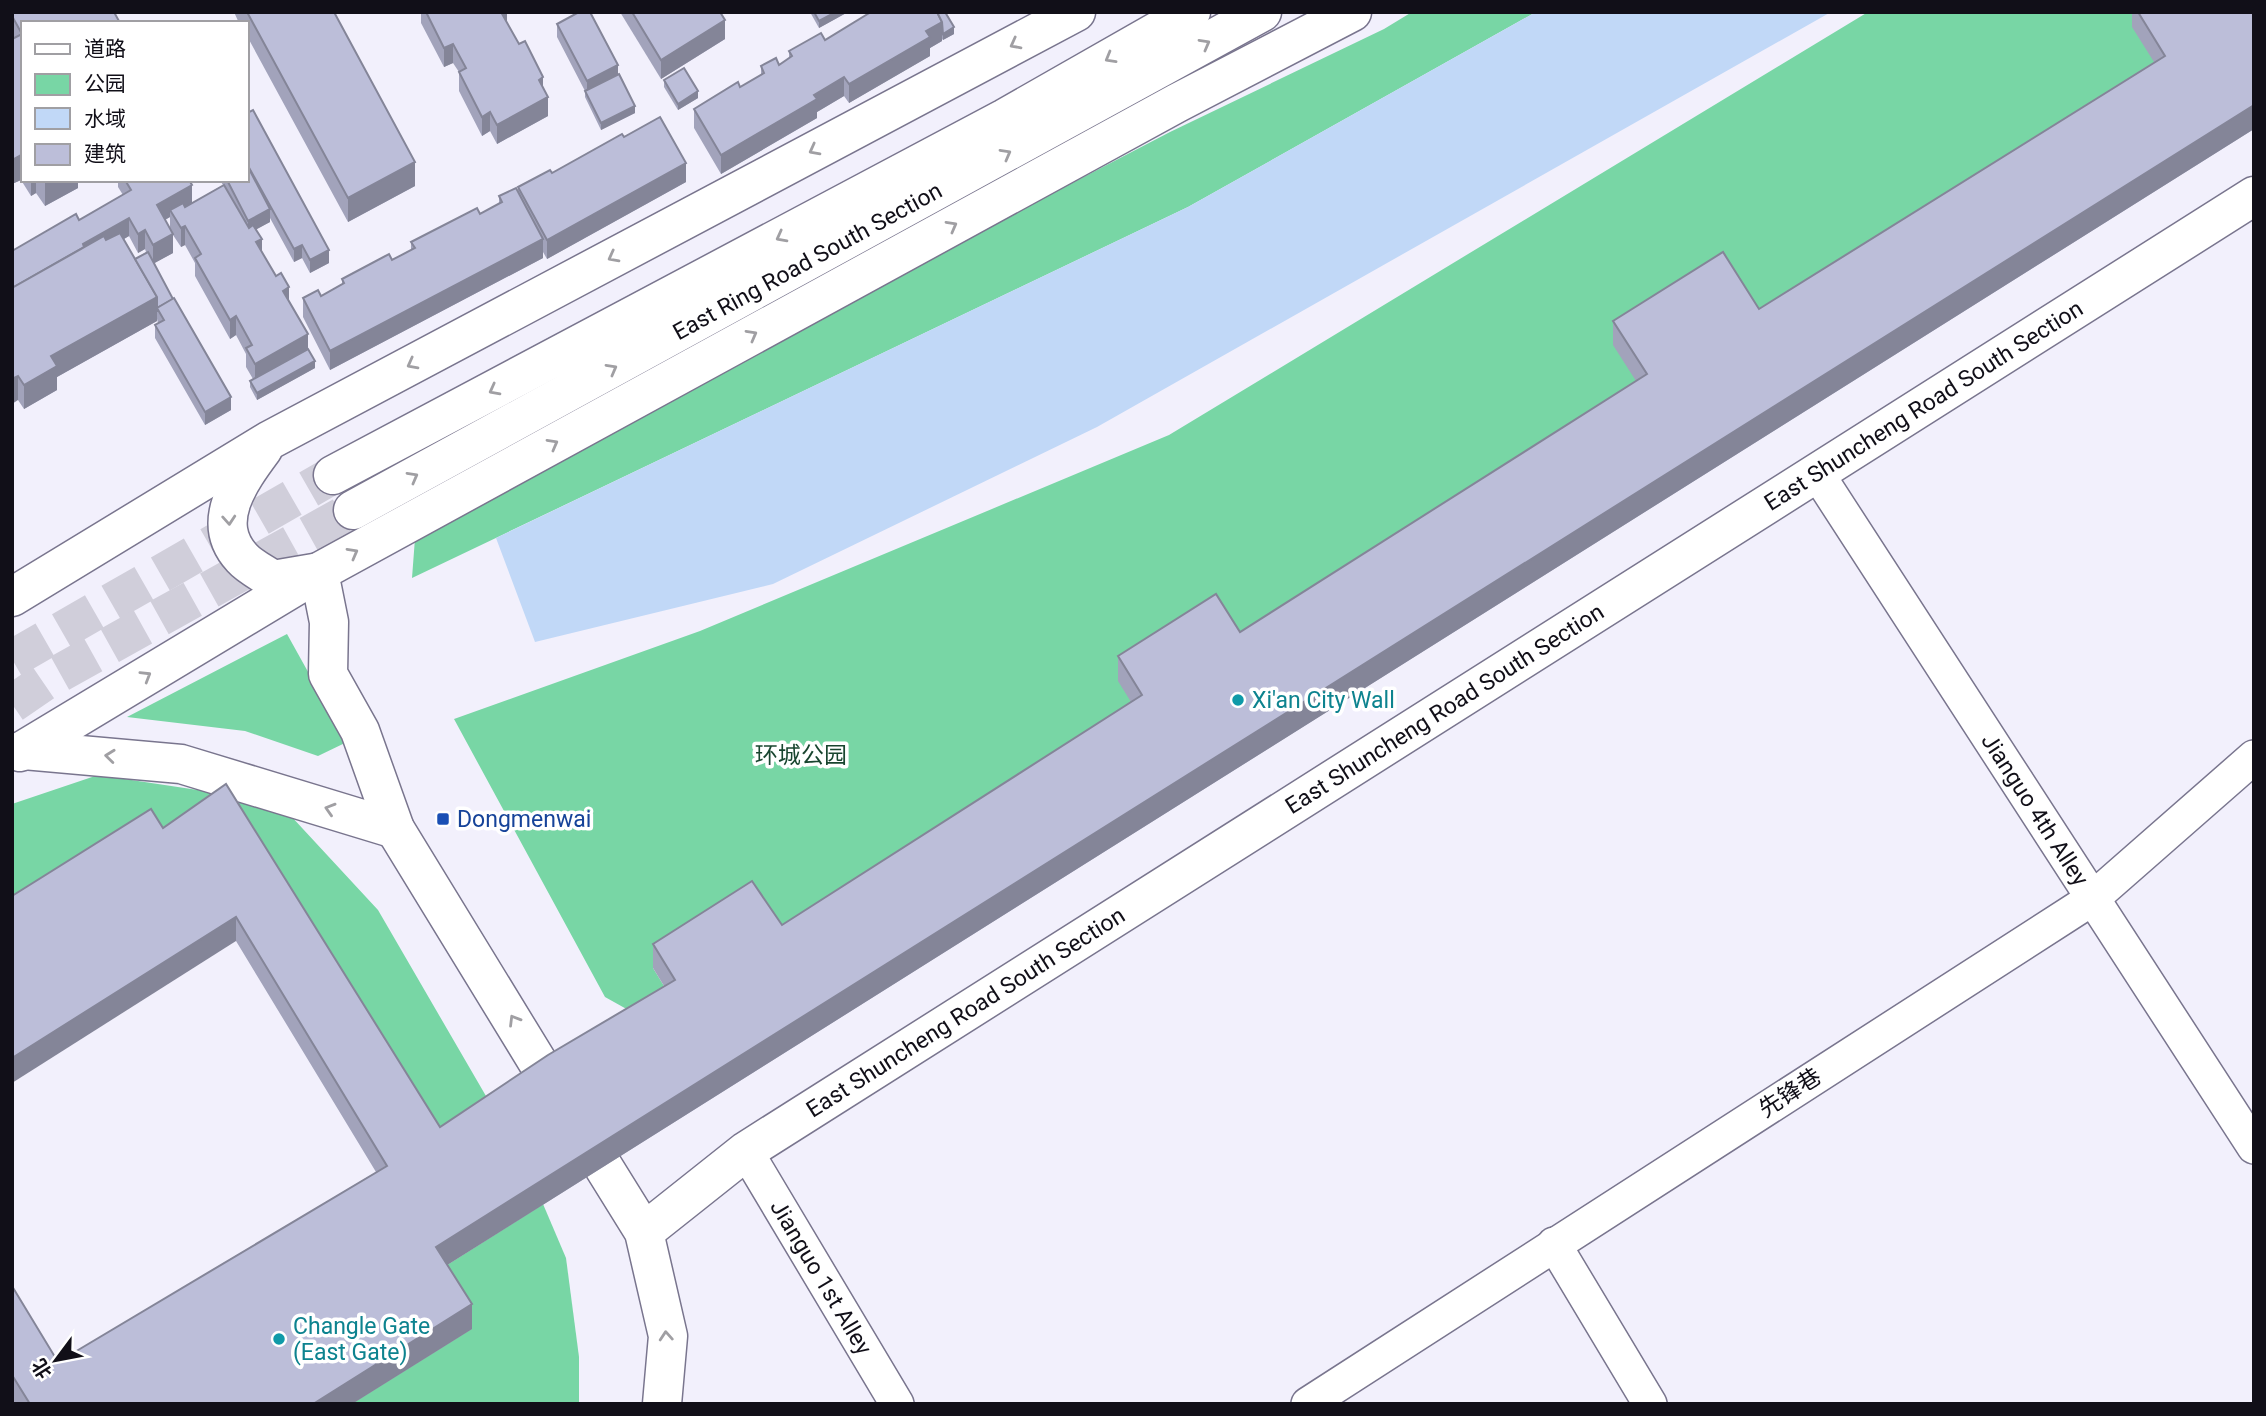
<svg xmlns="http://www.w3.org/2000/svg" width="2266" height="1416" viewBox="0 0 2266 1416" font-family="Roboto,'Noto Sans SC',sans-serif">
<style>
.green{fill:#78d6a5}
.water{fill:#c1d8f7}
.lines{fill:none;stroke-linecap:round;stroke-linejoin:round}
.primary-tunnel{stroke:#d0ceda;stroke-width:38;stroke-dasharray:38 19;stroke-linecap:butt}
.street-casing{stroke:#79758e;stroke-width:36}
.secondary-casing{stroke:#79758e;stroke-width:41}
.primary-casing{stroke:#79758e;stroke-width:41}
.street{stroke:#fff;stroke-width:33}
.secondary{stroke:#fff;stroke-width:38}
.primary{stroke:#fff;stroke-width:38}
.wall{fill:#a2a3bb;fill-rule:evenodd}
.shaded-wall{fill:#848598}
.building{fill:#bcbed9;stroke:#848598;stroke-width:2}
.oneway{stroke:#a09fa3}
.culture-dot{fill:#0f9aa8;stroke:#fff;stroke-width:2.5}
.transit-dot{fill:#1a4fb4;stroke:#fff;stroke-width:2.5}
.labels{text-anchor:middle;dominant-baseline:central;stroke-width:7;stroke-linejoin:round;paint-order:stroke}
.street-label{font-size:23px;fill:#110f18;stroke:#fff}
.culture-label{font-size:23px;fill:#0d838f;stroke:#fff;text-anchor:start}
.park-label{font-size:23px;fill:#18452f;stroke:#fff}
.transit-label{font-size:23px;fill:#164399;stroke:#fff;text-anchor:start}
</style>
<rect width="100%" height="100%" fill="#f2f0fc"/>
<g class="green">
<path d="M 1412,12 L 1536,12 L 1188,207 L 412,578 L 416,525 L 1170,132 L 1384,29 Z"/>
<path d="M 1868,12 L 2155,12 L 2165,80 L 1647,399 L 782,949 L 653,968 L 675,1004 L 648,1021 L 605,997 L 454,719 L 700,631 L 1169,435 Z"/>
<path d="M 287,634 L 347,742 L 318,756 L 245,731 L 127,717 Z"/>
<path d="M 98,775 L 278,802 L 378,910 L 497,1115 L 440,1151 L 226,809 L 12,920 L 12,804 Z"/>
<path d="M 543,1204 L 566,1258 L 579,1357 L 579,1404 L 352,1404 L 436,1272 Z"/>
</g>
<path class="water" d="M 1536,12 L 1831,12 L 1097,427 L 773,584 L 535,642 L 496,538 L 1188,207 Z"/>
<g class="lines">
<g class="primary-tunnel">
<path d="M 12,659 L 333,475"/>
<path d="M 12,704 L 44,682 L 353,510"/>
</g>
<defs>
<g id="street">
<path id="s1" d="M 1817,473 L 2254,1147"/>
<path id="s2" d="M 746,1151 L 897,1404"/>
<path d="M 1554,1244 L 1650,1404"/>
<path d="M 1308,1404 L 2092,899 L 2254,757"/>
</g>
<g id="secondary">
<path id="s3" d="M 644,1232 L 746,1151 L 2254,196"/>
</g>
<g id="primary">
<path d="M 263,449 C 240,480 209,522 242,558 C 250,567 263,573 273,580 L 314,573"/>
<path d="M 333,475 L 1005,118 L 1191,12"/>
<path id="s4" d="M 353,510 L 1262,12"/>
<path d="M 12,597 L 270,440 L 1076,12"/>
<path d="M 24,750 L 181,764 L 395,829"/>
<path d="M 20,752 L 319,572"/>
<path d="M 548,1079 L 395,829 L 360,731 L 328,674 L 329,622 L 319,572 L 1177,103 L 1352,12"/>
<path d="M 603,1166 L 644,1232 L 668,1336 L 662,1404"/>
</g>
</defs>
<use href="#street" class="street-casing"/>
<use href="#secondary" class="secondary-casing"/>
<use href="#primary" class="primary-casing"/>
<use href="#street" class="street"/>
<use href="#secondary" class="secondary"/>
<use href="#primary" class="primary"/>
</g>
<g class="wall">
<path d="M 12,12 L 23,23 L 23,180 L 78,180 L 78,188 L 45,206 L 36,193 L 31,196 L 21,180 L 12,184 Z"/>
<path d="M 234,12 L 334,12 L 415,186 L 348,222 L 247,36 L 247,23 L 239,23 Z"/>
<path d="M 421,12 L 507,12 L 507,22 L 543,89 L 548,116 L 497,144 L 490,131 L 482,136 L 459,91 L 459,72 L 453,63 L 444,67 L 421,23 Z"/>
<path d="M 620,12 L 720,12 L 725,39 L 661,79 Z"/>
<path d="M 810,12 L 848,12 L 819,28 Z"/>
<path d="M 871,12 L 954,34 L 943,40 L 942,39 L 942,41 L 930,48 L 930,56 L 849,103 L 844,96 L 817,112 L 817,118 L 721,174 L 694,128 L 694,109 L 740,87 L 761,75 L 761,66 L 779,65 L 789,58 L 789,51 L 825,40 Z"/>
<path d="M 2132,12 L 2254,12 L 2254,129 L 447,1265 L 472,1329 L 352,1404 L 15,1404 L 12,1399 L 12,1286 L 58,1362 L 376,1172 L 236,941 L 163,828 L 440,1127 L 664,986 L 653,968 L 653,944 L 782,925 L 1131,702 L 1118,681 L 1118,656 L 1240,632 L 1636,381 L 1613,345 L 1613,321 L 1759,309 L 2154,62 L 2132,27 Z"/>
<path d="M 557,24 L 618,74 L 635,113 L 601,130 L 585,97 L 585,91 L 557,37 Z"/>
<path d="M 664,80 L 698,98 L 678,110 L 664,87 Z"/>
<path d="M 247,113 L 329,263 L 310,273 L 302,258 L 294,262 L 270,218 L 270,222 L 256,229 L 262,252 L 289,301 L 315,368 L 257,400 L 250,387 L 250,381 L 253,379 L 246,367 L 246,354 L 236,335 L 230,339 L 195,276 L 195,263 L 185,245 L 181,247 L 173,235 L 173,253 L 154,263 L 231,410 L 205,425 L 155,338 L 155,325 L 158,323 L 157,319 L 157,321 L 57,377 L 57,390 L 24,409 L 18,400 L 12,251 L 79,220 L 123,195 L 118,187 L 118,180 L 189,180 L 192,203 L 223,185 L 220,180 L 247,180 ZM 170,217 L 170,229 L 165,220 ZM 129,236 L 138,253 L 145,249 L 146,252 L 135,259 L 124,239 Z"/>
<path d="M 624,137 L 686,182 L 547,259 L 543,252 L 543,258 L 330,370 L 303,317 L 303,298 L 321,296 L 342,284 L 342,279 L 392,260 L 411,250 L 411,242 L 480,214 L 499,204 L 499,196 L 518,192 L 518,187 L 552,173 Z"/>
</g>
<g class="shaded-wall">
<path d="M 501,12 L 507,12 L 507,27 Z"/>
<path d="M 836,12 L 848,12 L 819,28 L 819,21 Z"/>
<path d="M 725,20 L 725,39 L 661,79 L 661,60 Z"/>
<path d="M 942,22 L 942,41 L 930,48 L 930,56 L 849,103 L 849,84 L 926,31 Z"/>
<path d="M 954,27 L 954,34 L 943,40 L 943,34 Z"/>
<path d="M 453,44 L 453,63 L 444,67 L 444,48 Z"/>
<path d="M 618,65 L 618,78 L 587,94 L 587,81 Z"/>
<path d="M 543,77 L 543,96 L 539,80 Z"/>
<path d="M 844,77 L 844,96 L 817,112 L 817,118 L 721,174 L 721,155 L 814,95 Z"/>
<path d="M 698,91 L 698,98 L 678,110 L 678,104 Z"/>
<path d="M 548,97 L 548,116 L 497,144 L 497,125 Z"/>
<path d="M 2254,105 L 2254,129 L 436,1272 L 436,1247 Z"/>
<path d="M 635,106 L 635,113 L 601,130 L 601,123 Z"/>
<path d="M 490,112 L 490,131 L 482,136 L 482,117 Z"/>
<path d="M 21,155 L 21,180 L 12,184 L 12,160 Z"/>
<path d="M 415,162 L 415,186 L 348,222 L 348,198 Z"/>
<path d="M 686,163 L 686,182 L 547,259 L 547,240 Z"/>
<path d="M 31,180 L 36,180 L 36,193 L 31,196 Z"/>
<path d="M 47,180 L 78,180 L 78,188 L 45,206 L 45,182 Z"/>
<path d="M 192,185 L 192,204 L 173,215 L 170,210 L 170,217 L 157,224 L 157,205 Z"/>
<path d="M 270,209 L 270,222 L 248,234 L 248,221 Z"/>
<path d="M 129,218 L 129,236 L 86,261 L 83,244 Z"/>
<path d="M 185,226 L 185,245 L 181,247 L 181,228 Z"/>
<path d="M 145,230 L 145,249 L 138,253 L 138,234 Z"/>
<path d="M 173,234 L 173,253 L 153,264 L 153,245 Z"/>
<path d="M 262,239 L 262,258 L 256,242 Z"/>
<path d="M 543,239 L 543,258 L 330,370 L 330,351 Z"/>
<path d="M 302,245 L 302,258 L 294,262 L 294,249 Z"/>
<path d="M 329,250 L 329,263 L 310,273 L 310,260 Z"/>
<path d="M 289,287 L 289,306 L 283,291 Z"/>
<path d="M 157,297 L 157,321 L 57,377 L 57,390 L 24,409 L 24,385 L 51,356 Z"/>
<path d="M 236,316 L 236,335 L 230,339 L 230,320 Z"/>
<path d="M 308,334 L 308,353 L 255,383 L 255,364 Z"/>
<path d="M 315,361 L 315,368 L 257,400 L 257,393 Z"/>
<path d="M 18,376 L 18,400 L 12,404 L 12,379 Z"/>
<path d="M 231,397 L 231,410 L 205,425 L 205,412 Z"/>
<path d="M 236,917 L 236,941 L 12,1083 L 12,1058 Z"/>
<path d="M 472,1304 L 472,1329 L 352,1404 L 313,1404 Z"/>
</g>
<g class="building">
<path d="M 12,12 L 114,12 L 120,23 L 23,23 L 23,158 L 21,155 L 12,160 L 12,39 L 22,34 L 12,16 Z"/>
<path d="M 247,12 L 334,12 L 415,162 L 348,198 Z"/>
<path d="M 426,12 L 501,12 L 519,44 L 525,41 L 543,77 L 539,80 L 548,97 L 497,125 L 490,112 L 482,117 L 459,72 L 466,68 L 453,44 L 444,48 Z"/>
<path d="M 579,12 L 590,12 L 618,65 L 587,81 L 557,24 Z"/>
<path d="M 632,12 L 720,12 L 725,20 L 661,60 Z"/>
<path d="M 814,12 L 836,12 L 819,21 Z"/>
<path d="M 871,12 L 937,12 L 942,22 L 926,31 L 930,37 L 849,84 L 844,77 L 814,95 L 817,99 L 721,155 L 694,109 L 738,82 L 740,87 L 764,73 L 761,66 L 776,58 L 779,65 L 792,56 L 789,51 L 821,33 L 825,40 Z"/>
<path d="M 937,12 L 945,12 L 954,27 L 943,34 L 942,22 Z"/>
<path d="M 2138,12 L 2254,12 L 2254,105 L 436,1247 L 472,1304 L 313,1404 L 30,1404 L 12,1375 L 12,1286 L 58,1362 L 387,1166 L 236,917 L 12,1058 L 12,896 L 151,809 L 163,828 L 226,784 L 440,1127 L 548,1055 L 675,980 L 653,944 L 752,881 L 782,925 L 1142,695 L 1118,656 L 1216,594 L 1240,632 L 1647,374 L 1613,321 L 1723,252 L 1759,309 L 2165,56 Z"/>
<path d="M 684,68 L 698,91 L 678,104 L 664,80 Z"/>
<path d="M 619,74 L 635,106 L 601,123 L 585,91 Z"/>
<path d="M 253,110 L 329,250 L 310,260 L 302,245 L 294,249 L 247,164 L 247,113 Z"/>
<path d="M 660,117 L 686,163 L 547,240 L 518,187 L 550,170 L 552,173 L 622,134 L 624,137 Z"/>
<path d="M 247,165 L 270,209 L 248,221 L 227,180 L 247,180 Z"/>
<path d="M 125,180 L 189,180 L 192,185 L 157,205 L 173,234 L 153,245 L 145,230 L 138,234 L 129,218 L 83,244 L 84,247 L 12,288 L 12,251 L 76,214 L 79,220 L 131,190 Z"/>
<path d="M 224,185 L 249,228 L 253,225 L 262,239 L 256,242 L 276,276 L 281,273 L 289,287 L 283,291 L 308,334 L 255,364 L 246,348 L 252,345 L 236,316 L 230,320 L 195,258 L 201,254 L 185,226 L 181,228 L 170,210 L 183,203 L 185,207 Z"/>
<path d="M 516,188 L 543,239 L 330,351 L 303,298 L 318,290 L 321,296 L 344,283 L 342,279 L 389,254 L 392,260 L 415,248 L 411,242 L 477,208 L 480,214 L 502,202 L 499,196 Z"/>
<path d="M 120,233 L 157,297 L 51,356 L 57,366 L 24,385 L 18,376 L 12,379 L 12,288 L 104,236 L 106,240 Z"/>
<path d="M 148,252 L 173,299 L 157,308 L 157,312 L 157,297 L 135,259 Z"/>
<path d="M 174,298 L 231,397 L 205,412 L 155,325 L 164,320 L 157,308 Z"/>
<path d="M 308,349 L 315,361 L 257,393 L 250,381 Z"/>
</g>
<defs><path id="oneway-chevron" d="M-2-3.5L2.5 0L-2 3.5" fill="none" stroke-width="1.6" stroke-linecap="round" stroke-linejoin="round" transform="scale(1.75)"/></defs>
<g class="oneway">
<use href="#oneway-chevron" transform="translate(1015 44) rotate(152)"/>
<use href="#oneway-chevron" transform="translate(1205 44) rotate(-29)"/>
<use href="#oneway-chevron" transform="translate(1110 58) rotate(150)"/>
<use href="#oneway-chevron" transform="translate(814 150) rotate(152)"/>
<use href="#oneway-chevron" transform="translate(1006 154) rotate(-29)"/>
<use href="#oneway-chevron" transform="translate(952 226) rotate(-29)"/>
<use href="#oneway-chevron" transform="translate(781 237) rotate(152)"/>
<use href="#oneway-chevron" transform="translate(613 257) rotate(152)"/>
<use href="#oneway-chevron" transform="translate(752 335) rotate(-29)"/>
<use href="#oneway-chevron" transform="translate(412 364) rotate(152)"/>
<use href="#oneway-chevron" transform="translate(612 369) rotate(-29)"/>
<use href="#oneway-chevron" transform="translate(494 390) rotate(152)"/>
<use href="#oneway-chevron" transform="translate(553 444) rotate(-29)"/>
<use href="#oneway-chevron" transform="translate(413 477) rotate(-29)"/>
<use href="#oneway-chevron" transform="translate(229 520) rotate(86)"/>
<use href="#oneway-chevron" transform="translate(353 553) rotate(-29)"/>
<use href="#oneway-chevron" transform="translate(146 676) rotate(-31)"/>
<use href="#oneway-chevron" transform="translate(110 756) rotate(-174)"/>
<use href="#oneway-chevron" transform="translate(330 809) rotate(-163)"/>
<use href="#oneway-chevron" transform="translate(514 1020) rotate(-121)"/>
<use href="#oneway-chevron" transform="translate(666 1336) rotate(-94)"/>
</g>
<g class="culture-dot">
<circle cx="1238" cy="700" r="7"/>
<circle cx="279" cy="1339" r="7"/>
</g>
<rect class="transit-dot" x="436" y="812" width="14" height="14" rx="3.5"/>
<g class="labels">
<g class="street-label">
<text stroke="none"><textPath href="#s4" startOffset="518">East Ring Road South Section</textPath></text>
<text stroke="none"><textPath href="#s3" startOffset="1524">East Shuncheng Road South Section</textPath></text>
<text stroke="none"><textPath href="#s3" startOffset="957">East Shuncheng Road South Section</textPath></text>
<text stroke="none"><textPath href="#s1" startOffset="401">Jianguo 4th Alley</textPath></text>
<text stroke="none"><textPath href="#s3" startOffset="390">East Shuncheng Road South Section</textPath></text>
<text transform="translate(1790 1093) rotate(-33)">先锋巷</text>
<text stroke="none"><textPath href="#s2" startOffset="147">Jianguo 1st Alley</textPath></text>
</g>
<g class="culture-label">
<text x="1252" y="700">Xi'an City Wall</text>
<text x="293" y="1326">Changle Gate<tspan x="293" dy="26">(East Gate)</tspan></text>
</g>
<g class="park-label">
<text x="801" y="755">环城公园</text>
</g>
<g class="transit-label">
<text x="457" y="819">Dongmenwai</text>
</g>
</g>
<rect width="2266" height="1416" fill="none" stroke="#110f18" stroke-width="28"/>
<rect x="21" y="21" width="228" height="161" fill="#ffffff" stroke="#a09fa3" stroke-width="2"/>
<rect x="35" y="44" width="35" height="10" fill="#ffffff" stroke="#a09fa3" stroke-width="2"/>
<text x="84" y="56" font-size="21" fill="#110f18">道路</text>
<rect x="35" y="74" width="35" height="21" fill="#78d6a5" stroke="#a09fa3" stroke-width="2"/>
<text x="84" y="91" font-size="21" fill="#110f18">公园</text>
<rect x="35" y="108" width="35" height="21" fill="#c1d8f7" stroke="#a09fa3" stroke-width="2"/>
<text x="84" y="126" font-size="21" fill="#110f18">水域</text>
<rect x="35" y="144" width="35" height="21" fill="#bcbed9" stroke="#a09fa3" stroke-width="2"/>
<text x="84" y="161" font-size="21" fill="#110f18">建筑</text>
<g transform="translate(56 1360) rotate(238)" stroke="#ffffff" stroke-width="5" paint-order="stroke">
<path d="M0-5L12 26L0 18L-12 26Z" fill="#110f18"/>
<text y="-10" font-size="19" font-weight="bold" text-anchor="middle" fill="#110f18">北</text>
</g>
</svg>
